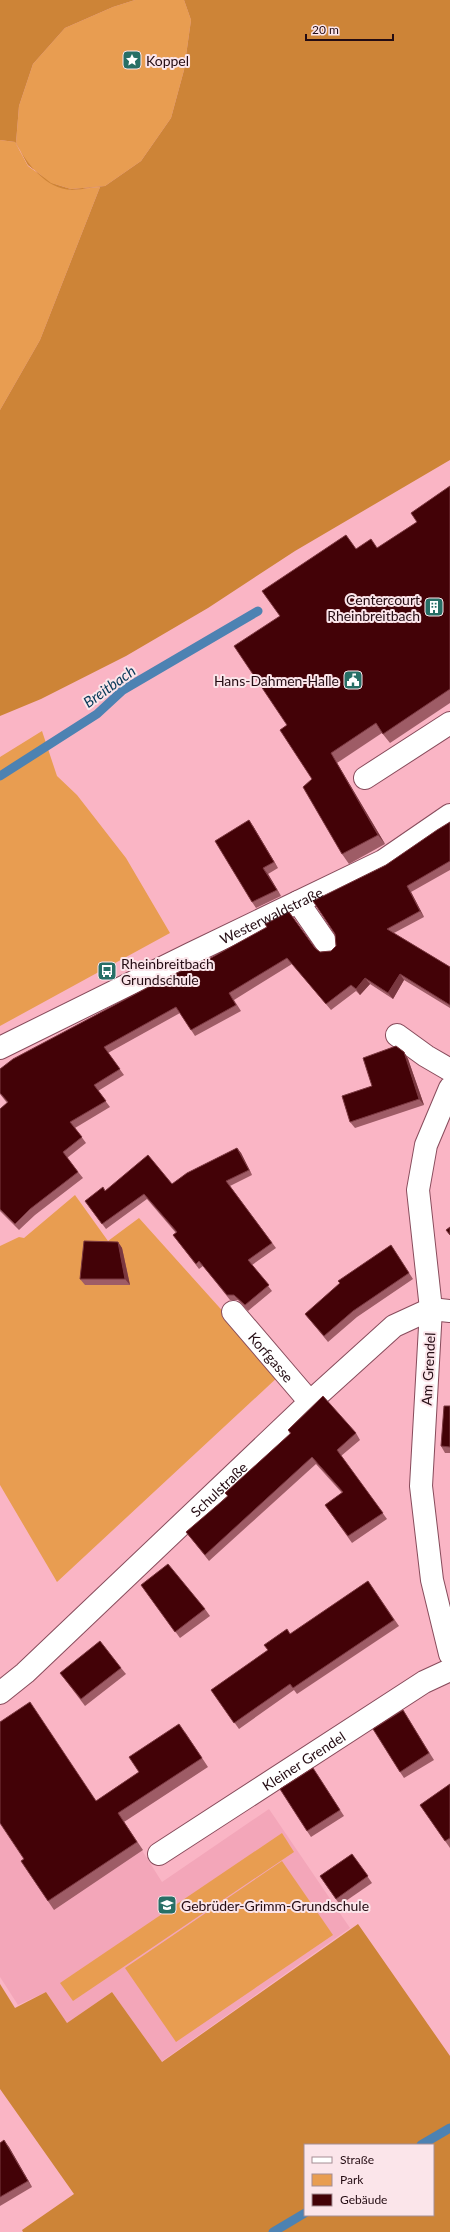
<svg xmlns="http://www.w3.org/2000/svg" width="450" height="2232" viewBox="0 0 450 2232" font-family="Lato,sans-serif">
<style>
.built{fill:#f3a6b9}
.green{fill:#e89d51}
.forest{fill:#cd8437;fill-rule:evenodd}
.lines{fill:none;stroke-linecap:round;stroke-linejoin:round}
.stream{stroke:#4d82b2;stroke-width:9}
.minor-casing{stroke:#884c5c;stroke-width:24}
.minor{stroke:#fff;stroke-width:22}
.wall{fill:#9e5c66}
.shaded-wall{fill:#7a3840}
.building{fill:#430207;stroke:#7a3840}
.labels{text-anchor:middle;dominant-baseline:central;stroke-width:4;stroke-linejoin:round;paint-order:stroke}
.poi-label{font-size:14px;fill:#240c13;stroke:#fbe5ea;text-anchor:start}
.street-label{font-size:14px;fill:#240c13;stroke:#fbe5ea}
.water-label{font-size:15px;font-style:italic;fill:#053757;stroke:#fbe5ea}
</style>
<rect width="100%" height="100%" fill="#fab5c5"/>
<path class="built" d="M 36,1711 L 102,1810 L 112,1803 L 162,1882 L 269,1809 L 350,1928 L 161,2062 L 112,1992 L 67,2023 L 46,1992 L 18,2005 L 0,1977 L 0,1735 Z"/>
<g class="green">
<path d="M 135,0 L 184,0 L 191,20 L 184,70 L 171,118 L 141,161 L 105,186 L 71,189 L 51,183 L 71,190 L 100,187 L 40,340 L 0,410 L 0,140 L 15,142 L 28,166 L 46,179 L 28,165 L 16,143 L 19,106 L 33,64 L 65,28 L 113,7 Z"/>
<path d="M 42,731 L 57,776 L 77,795 L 126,858 L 170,933 L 0,1026 L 0,757 Z"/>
<path d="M 75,1195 L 108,1241 L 139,1218 L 280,1375 L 57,1582 L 0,1485 L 0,1246 L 19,1237 L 24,1238 Z"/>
<path d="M 282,1833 L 294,1852 L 73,2001 L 60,1983 Z"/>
<path d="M 282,1861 L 333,1935 L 176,2042 L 125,1968 Z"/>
</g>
<g class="forest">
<path d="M 0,0 L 135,0 L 113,7 L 65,28 L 33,64 L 19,106 L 16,143 L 28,165 L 51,183 L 71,189 L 105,186 L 141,161 L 171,118 L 184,70 L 191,20 L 184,0 L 450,0 L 450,460 L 295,551 L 208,608 L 126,656 L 41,699 L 0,716 L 0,410 L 40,340 L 100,187 C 91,187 81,190 72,190 C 45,189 27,163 15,142 L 0,140 Z"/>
<path d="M 358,1924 L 450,2056 L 450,2232 L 23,2232 L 22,2230 L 74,2194 L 0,2089 L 0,1984 L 15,2008 L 46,1992 L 67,2023 L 112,1992 L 162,2062 ZM 305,2145 L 433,2145 L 433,2215 L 305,2215 Z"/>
</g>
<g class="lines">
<g class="stream">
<path d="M 0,776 L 97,714 L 123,690 L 258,611"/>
<path d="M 421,2145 L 450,2128"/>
<path d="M 273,2232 L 305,2213"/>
</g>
<defs>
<g id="minor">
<path d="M 365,778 L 450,723"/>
<path d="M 298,902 L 329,947"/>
<path d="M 397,1035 L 426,1056 L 450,1070"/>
<path id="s1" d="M 0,1048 L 190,954 L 383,861 L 450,815"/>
<path d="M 450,1088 L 426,1145 L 418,1190 L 431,1309 L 421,1486 L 432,1580 L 450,1654"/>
<path id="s2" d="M 233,1312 L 310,1402"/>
<path id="s3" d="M 0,1693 L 25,1673 L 310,1402 L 394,1326 L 431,1309 L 450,1311"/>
<path id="s4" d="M 159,1854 L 424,1682 L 450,1670"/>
</g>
</defs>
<use href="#minor" class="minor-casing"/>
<use href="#minor" class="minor"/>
</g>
<g class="wall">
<path d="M 450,486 L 450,703 L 390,743 L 382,733 L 337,763 L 385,844 L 349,864 L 342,854 L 312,779 L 287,725 L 280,616 L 356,549 L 378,548 L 417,522 Z"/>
<path d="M 450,822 L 450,870 L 411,892 L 424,917 L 394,933 L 450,967 L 450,1008 L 404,980 L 393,999 L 370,984 L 360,995 L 356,991 L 331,1010 L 292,964 L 234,1000 L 241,1011 L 195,1036 L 180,1013 L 108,1053 L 124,1075 L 98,1091 L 110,1107 L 75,1128 L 86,1143 L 67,1158 L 83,1178 L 35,1215 L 19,1230 L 0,1211 L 0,1109 L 7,1103 L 0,1094 L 0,1069 L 210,959 L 315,948 L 320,952 L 331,951 L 336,946 L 386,865 Z"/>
<path d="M 253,826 L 278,868 L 268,874 L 281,896 L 256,908 L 252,902 Z"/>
<path d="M 404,1052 L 408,1059 L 424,1105 L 355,1128 L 350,1122 L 372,1086 Z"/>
<path d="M 237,1148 L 241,1153 L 252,1175 L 230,1186 L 276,1248 L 252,1265 L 272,1291 L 248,1311 L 238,1300 L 230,1300 L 203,1266 L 199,1269 L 173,1235 L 176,1233 L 147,1199 L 106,1229 L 85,1201 L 105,1191 L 172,1184 Z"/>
<path d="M 118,1242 L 122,1248 L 130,1285 L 85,1285 L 80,1279 Z"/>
<path d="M 391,1245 L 413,1279 L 357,1317 L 328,1342 L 309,1319 L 305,1314 Z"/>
<path d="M 450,1406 L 450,1453 L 445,1453 L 441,1446 Z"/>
<path d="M 288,1430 L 356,1433 L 360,1440 L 341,1456 L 387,1519 L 352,1543 L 325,1505 L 342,1493 L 316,1464 L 209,1561 L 186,1532 L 228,1497 L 225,1493 L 290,1434 Z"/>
<path d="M 368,1581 L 399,1626 L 297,1694 L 294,1690 L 239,1729 L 211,1690 Z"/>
<path d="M 141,1585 L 205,1609 L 210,1616 L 180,1638 Z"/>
<path d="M 121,1668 L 126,1674 L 85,1706 L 60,1673 Z"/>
<path d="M 403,1710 L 434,1760 L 404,1778 L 400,1772 Z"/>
<path d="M 185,1732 L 208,1767 L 124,1822 L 143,1850 L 54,1910 L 21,1861 L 96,1801 L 139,1772 Z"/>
<path d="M 317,1774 L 344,1816 L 311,1837 L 307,1831 Z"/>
<path d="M 450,1784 L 450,1848 L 420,1805 Z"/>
<path d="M 352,1854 L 372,1883 L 340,1905 L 320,1876 Z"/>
<path d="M 0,2143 L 9,2147 L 32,2187 L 0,2206 Z"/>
</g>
<g class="shaded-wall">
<path d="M 331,753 L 337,763 L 385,844 L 378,835 Z"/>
<path d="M 249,820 L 253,826 L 278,868 L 274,862 Z"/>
<path d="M 263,868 L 268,874 L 281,896 L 277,890 Z"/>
<path d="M 407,886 L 411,892 L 424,917 L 420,911 Z"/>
<path d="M 400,974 L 404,980 L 393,999 L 388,993 Z"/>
<path d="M 365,978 L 370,984 L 360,995 L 356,989 Z"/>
<path d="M 404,1052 L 408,1059 L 424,1105 L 419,1099 Z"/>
<path d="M 237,1148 L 241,1153 L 252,1175 L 249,1170 Z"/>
<path d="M 118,1242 L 122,1248 L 130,1285 L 125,1279 Z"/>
<path d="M 4,2140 L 9,2147 L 32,2187 L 28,2181 Z"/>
</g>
<g class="building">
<path d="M 450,486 L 450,689 L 383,734 L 376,723 L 331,753 L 378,835 L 342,854 L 303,787 L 312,779 L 280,730 L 287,725 L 234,646 L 280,616 L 262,591 L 346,535 L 356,549 L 371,539 L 377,548 L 417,522 L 411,513 Z"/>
<path d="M 249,820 L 274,862 L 263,868 L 277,890 L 252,902 L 215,841 Z"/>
<path d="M 450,822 L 450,861 L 407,886 L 420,911 L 387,929 L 450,967 L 450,1005 L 400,974 L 388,993 L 365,978 L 356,989 L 351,985 L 326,1004 L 287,958 L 229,993 L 236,1005 L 191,1030 L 176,1007 L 104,1047 L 120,1069 L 94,1085 L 106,1101 L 70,1122 L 82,1137 L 63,1152 L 78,1172 L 30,1209 L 15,1224 L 0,1209 L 0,1109 L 8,1102 L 0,1093 L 0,1069 L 13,1059 L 160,981 L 208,958 L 209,959 L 267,927 L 265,924 L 289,912 L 315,948 L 320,952 L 331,951 L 336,946 L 335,934 L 313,901 L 386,865 L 437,830 Z"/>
<path d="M 396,1046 L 404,1052 L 419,1099 L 350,1122 L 342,1096 L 372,1086 L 363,1058 Z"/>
<path d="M 237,1148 L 249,1170 L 226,1181 L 272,1243 L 248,1260 L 269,1285 L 245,1305 L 234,1295 L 227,1295 L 199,1261 L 196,1264 L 173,1235 L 177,1232 L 144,1194 L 102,1224 L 85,1201 L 103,1187 L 105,1191 L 148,1155 L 172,1184 L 187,1173 Z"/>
<path d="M 450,1227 L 450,1235 L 446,1230 Z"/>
<path d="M 84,1241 L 118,1242 L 125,1279 L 80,1279 Z"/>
<path d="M 391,1245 L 409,1273 L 353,1311 L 324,1336 L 305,1314 L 340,1283 L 338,1281 Z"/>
<path d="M 323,1396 L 356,1433 L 337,1450 L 383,1513 L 348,1536 L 325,1505 L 343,1492 L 312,1457 L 205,1555 L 186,1532 L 228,1496 L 225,1493 L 291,1433 L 288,1430 Z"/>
<path d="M 444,1406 L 450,1406 L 450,1447 L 441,1446 Z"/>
<path d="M 168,1564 L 205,1609 L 175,1632 L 141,1585 Z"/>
<path d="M 368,1581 L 394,1620 L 293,1688 L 290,1684 L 234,1723 L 211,1690 L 268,1650 L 264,1645 L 287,1629 L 290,1634 Z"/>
<path d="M 100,1641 L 121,1668 L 81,1699 L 60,1673 Z"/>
<path d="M 30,1702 L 96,1801 L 139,1772 L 129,1757 L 179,1724 L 202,1758 L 118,1813 L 137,1842 L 48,1901 L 21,1861 L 24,1859 L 0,1823 L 0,1722 Z"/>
<path d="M 403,1710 L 429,1753 L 400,1772 L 373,1729 Z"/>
<path d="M 313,1768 L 340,1810 L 307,1831 L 280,1789 Z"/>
<path d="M 450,1784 L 450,1838 L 445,1841 L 420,1805 Z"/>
<path d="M 352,1854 L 368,1876 L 336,1899 L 320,1876 Z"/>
<path d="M 4,2140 L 28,2181 L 0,2197 L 0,2143 Z"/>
</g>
<defs>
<symbol id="sight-square" viewBox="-11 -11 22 22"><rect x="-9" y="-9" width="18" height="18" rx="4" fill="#276f66" stroke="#fbe5ea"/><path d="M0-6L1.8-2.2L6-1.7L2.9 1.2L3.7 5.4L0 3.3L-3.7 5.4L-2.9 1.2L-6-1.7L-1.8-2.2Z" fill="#fff"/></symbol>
<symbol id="building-square" viewBox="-11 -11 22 22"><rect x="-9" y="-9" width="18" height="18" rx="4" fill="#276f66" stroke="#fbe5ea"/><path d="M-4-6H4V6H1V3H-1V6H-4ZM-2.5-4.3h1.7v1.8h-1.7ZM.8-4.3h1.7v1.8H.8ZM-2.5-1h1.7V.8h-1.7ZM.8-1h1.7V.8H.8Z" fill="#fff"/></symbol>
<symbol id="civic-square" viewBox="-11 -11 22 22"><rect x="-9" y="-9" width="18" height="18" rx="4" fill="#276f66" stroke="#fbe5ea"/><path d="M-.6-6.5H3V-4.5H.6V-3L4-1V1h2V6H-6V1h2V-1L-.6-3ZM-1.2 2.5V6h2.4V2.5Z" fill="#fff"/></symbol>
<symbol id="bus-square" viewBox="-11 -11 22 22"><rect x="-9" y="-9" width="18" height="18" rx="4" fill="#276f66" stroke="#fbe5ea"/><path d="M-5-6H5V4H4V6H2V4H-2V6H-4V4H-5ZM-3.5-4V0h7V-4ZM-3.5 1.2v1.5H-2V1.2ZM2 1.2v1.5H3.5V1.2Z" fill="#fff"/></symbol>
<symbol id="school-square" viewBox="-11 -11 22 22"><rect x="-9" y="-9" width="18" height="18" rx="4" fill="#276f66" stroke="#fbe5ea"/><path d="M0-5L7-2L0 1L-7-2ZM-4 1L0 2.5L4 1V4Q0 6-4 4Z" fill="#fff"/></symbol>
</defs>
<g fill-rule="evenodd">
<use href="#sight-square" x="121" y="49" width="22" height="22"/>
<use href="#building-square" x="423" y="596" width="22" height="22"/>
<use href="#civic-square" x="342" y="669" width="22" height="22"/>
<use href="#bus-square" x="96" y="960" width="22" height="22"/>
<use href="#school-square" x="156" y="1894" width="22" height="22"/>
</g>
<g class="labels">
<g class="poi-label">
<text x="146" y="60">Koppel</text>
<text x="420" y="599" text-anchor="end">Centercourt<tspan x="420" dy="16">Rheinbreitbach</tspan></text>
<text x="339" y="680" text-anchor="end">Hans-Dahmen-Halle</text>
<text x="121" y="963">Rheinbreitbach<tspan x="121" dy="16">Grundschule</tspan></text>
<text x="181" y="1905">Gebrüder-Grimm-Grundschule</text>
</g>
<g class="street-label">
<text stroke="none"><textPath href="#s1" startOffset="302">Westerwaldstraße</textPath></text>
<text stroke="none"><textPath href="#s2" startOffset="59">Korfgasse</textPath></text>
<text transform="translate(428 1369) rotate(-87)">Am Grendel</text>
<text stroke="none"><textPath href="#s3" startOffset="299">Schulstraße</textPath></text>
<text stroke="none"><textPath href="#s4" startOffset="172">Kleiner Grendel</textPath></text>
</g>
<g class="water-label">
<text transform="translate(109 686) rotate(-36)">Breitbach</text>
</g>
</g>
<rect x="304" y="2144" width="130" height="72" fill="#fbe5ea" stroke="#a58e94"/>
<rect x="312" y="2157" width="20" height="6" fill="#ffffff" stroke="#a58e94"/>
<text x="340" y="2164" font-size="12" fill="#240c13">Straße</text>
<rect x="312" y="2174" width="20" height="12" fill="#e89d51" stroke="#a58e94"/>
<text x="340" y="2184" font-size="12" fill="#240c13">Park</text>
<rect x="312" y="2194" width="20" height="12" fill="#430207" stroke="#a58e94"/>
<text x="340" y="2204" font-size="12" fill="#240c13">Gebäude</text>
<path d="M306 34v6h87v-6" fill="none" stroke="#240c13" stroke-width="2"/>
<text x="312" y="34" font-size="12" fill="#240c13" stroke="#fbe5ea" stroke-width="3" paint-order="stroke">20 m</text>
</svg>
